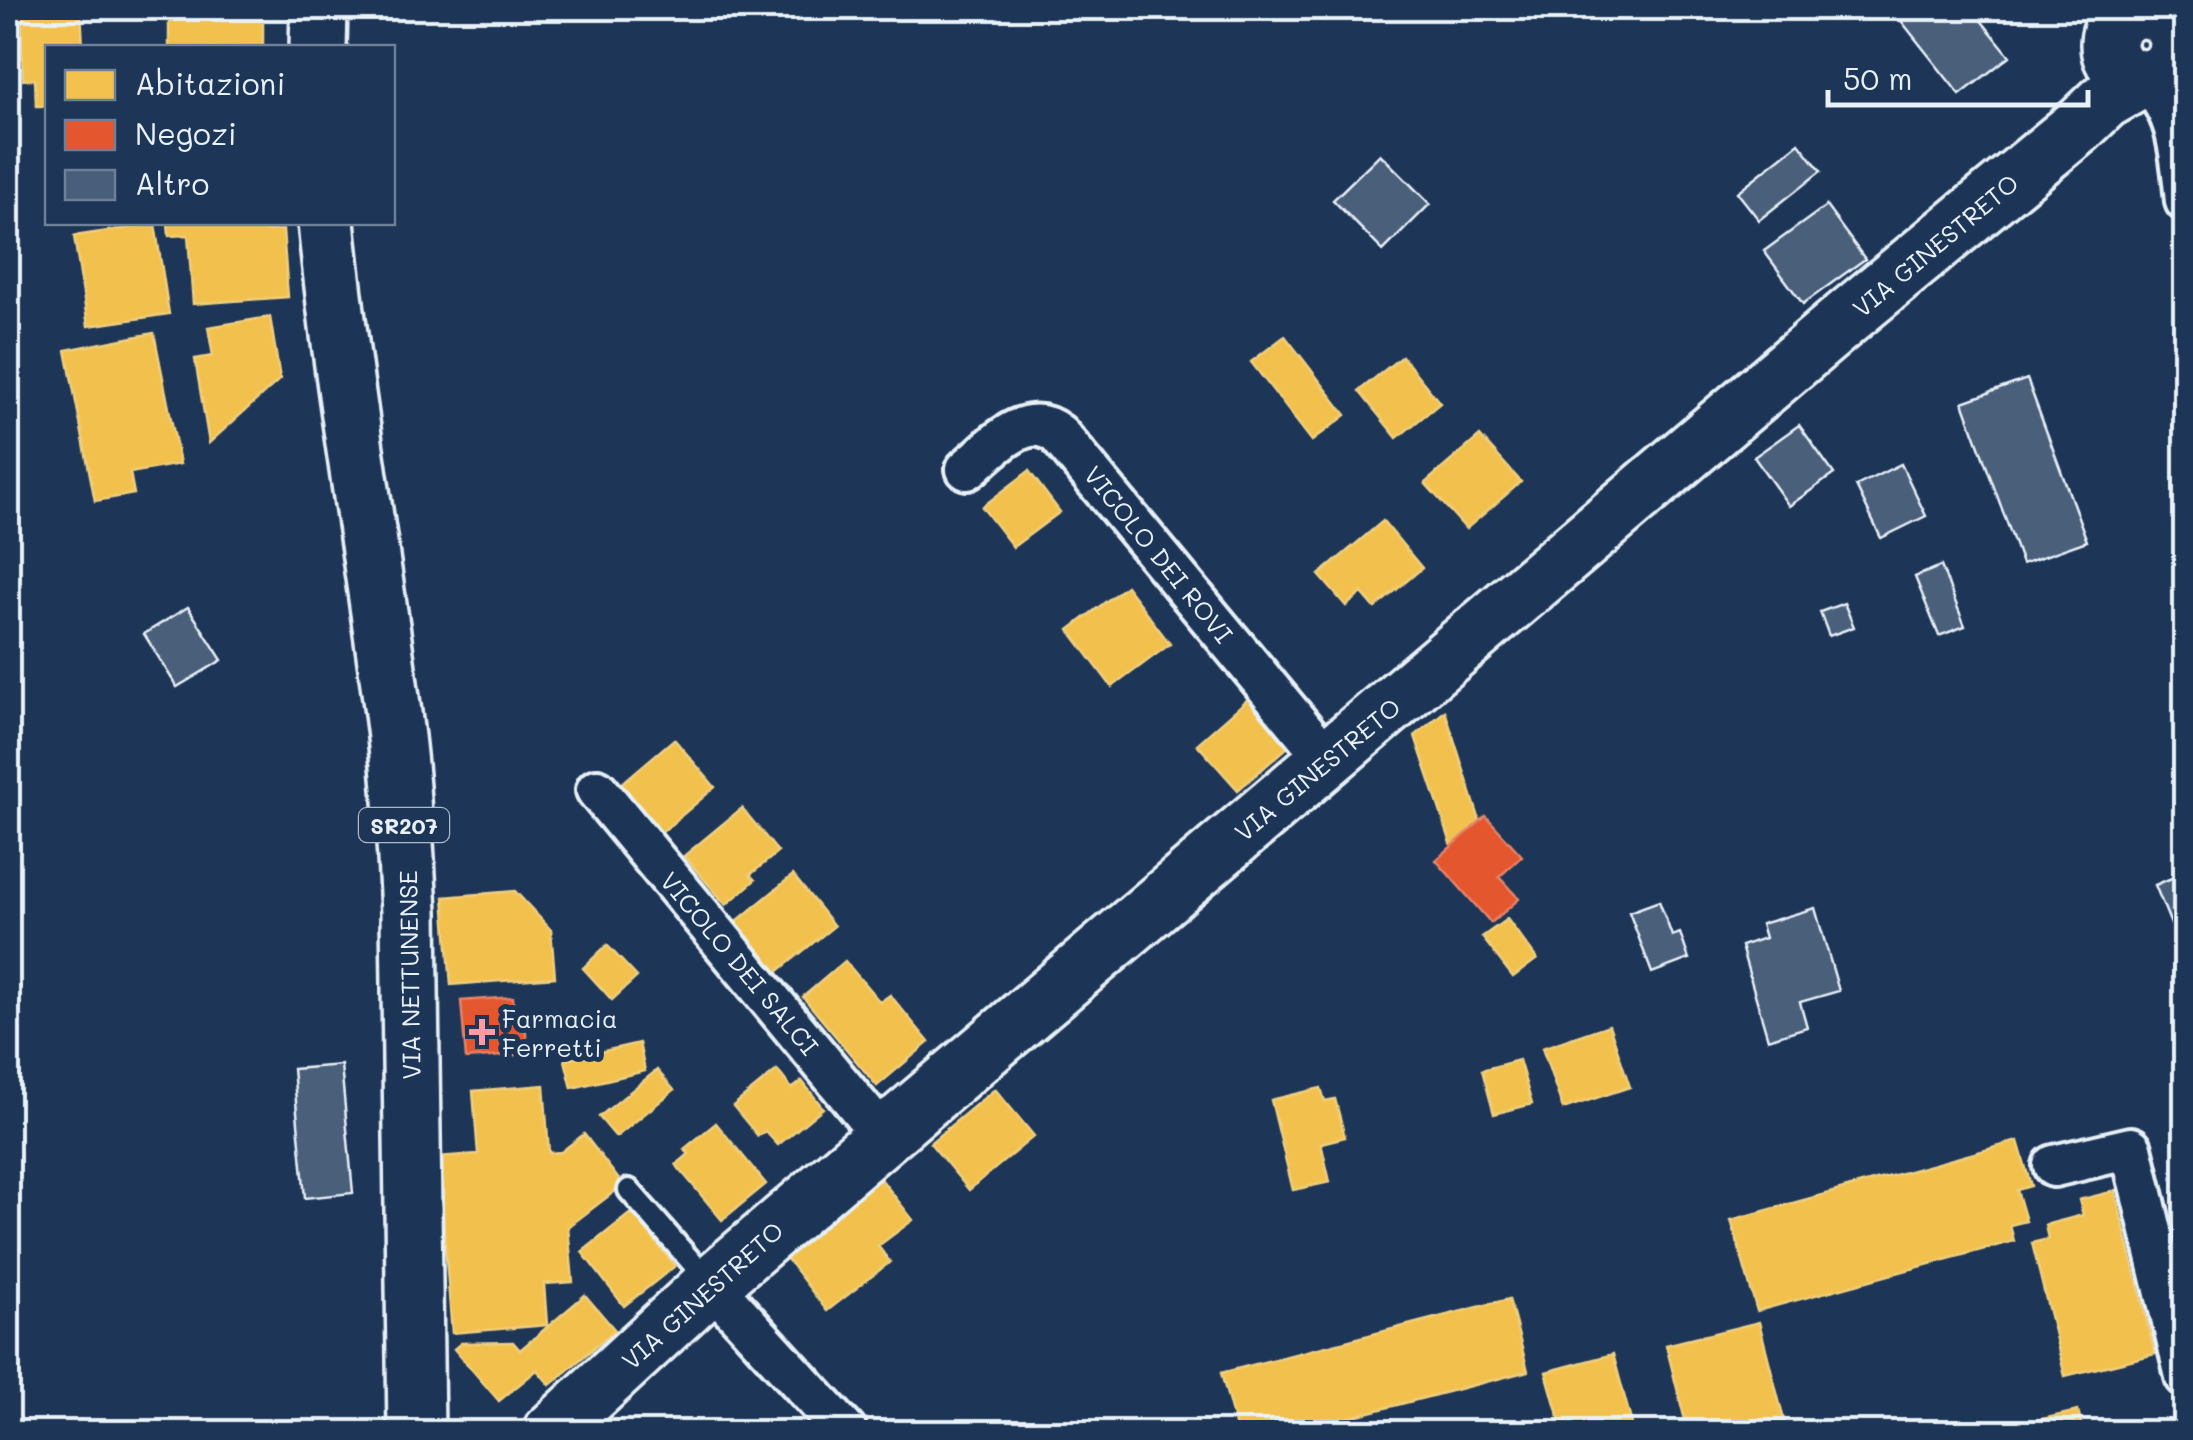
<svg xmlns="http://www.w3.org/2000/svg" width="2193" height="1440" viewBox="0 0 2193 1440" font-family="Mali,sans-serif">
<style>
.homes{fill:#f2c14e;stroke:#efcf81;stroke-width:2.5}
.shops{fill:#e4572e;stroke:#e5856b;stroke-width:2.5}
.building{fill:#495e7a;stroke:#e8f1f8;stroke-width:2.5}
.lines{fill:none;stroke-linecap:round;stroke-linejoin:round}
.lane-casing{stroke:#e8f1f8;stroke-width:28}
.street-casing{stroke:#e8f1f8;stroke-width:48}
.secondary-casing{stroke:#e8f1f8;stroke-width:62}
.primary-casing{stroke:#e8f1f8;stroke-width:62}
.lane{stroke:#1d3557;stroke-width:20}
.street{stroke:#1d3557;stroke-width:40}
.secondary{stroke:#1d3557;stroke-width:55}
.primary{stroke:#1d3557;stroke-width:55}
.poi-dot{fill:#ff9aa2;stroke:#1d3557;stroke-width:4}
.labels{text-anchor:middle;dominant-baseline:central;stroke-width:10;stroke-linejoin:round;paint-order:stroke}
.shield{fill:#1d3557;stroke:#abb9c8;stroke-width:2.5}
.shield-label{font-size:22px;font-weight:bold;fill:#e8f1f8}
.street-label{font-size:25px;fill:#e8f1f8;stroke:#1d3557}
.poi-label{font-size:25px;fill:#e8f1f8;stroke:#1d3557;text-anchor:start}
</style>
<rect width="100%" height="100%" fill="#1d3557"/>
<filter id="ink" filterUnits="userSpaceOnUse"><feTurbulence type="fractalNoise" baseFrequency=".01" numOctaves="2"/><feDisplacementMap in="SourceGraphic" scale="20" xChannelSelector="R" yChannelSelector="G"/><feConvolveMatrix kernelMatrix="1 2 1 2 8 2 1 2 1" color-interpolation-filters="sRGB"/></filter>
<g filter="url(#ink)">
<g class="homes">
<path d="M 21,8 L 81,8 L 83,48 L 48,48 L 48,106 L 36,106 L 35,79 L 23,80 Z"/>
<rect x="169" y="8" width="94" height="40"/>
<path d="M 168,222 L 265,222 L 266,231 L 283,230 L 288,297 L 193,304 L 188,235 L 169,236 Z"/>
<path d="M 155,224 L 169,314 L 88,326 L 74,236 Z"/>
<path d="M 270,317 L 280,379 L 209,443 L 195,359 L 213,356 L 208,327 Z"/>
<path d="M 154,333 L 180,464 L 130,473 L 134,494 L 95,501 L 66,350 Z"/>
<path d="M 1285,336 L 1346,415 L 1312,441 L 1251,362 Z"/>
<path d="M 1402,356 L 1440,403 L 1397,438 L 1359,391 Z"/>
<path d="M 1480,436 L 1521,482 L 1466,529 L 1425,483 Z"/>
<path d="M 1029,471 L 1060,512 L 1013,547 L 982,507 Z"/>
<path d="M 1383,521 L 1422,568 L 1375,608 L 1362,593 L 1346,606 L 1319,575 Z"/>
<path d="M 1126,586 L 1170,644 L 1112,687 L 1069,630 Z"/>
<path d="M 1248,699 L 1289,746 L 1238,790 L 1197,744 Z"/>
<path d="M 1445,711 L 1480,821 L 1452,846 L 1415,736 Z"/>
<path d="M 674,739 L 715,787 L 654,839 L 613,791 Z"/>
<path d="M 742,808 L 778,852 L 750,875 L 755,880 L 726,905 L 684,856 Z"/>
<path d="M 793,875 L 834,926 L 772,976 L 731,926 Z"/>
<path d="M 515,891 L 551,930 L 555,977 L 451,985 L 444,897 Z"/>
<path d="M 1507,919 L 1537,959 L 1513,977 L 1482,937 Z"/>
<path d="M 607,945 L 637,977 L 612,1000 L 583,968 Z"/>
<path d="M 845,961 L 880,1002 L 890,995 L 929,1042 L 877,1086 L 803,997 Z"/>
<path d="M 1609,1025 L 1630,1087 L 1563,1109 L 1542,1048 Z"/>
<path d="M 639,1043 L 645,1071 L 572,1088 L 565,1060 Z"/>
<path d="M 1519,1060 L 1532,1104 L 1494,1114 L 1482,1070 Z"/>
<path d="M 657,1070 L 674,1090 L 616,1137 L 599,1117 Z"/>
<path d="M 777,1070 L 792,1089 L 802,1081 L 823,1108 L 778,1145 L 765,1131 L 758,1136 L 733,1106 Z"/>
<path d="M 544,1085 L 549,1153 L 561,1152 L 584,1134 L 623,1185 L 568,1227 L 573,1282 L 544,1284 L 547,1325 L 452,1333 L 438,1157 L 478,1154 L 473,1091 Z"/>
<path d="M 1321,1088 L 1325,1101 L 1335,1099 L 1345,1137 L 1321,1143 L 1330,1182 L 1293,1190 L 1271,1100 Z"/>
<path d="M 995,1089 L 1034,1136 L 969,1190 L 930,1143 Z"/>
<path d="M 716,1123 L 766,1184 L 722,1220 L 676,1165 L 689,1154 L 684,1149 Z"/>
<path d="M 2018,1141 L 2031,1186 L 2017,1190 L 2026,1221 L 2010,1225 L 2014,1241 L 1757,1311 L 1731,1220 Z"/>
<path d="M 881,1179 L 913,1220 L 878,1246 L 890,1262 L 827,1311 L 784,1255 Z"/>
<path d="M 2115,1191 L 2155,1354 L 2065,1376 L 2032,1243 L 2048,1239 L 2045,1225 L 2083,1215 L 2079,1200 Z"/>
<path d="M 632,1212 L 675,1266 L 624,1306 L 582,1252 Z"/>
<path d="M 585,1295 L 615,1330 L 550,1385 L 537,1370 L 499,1401 L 454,1349 L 461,1343 L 513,1342 L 520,1350 Z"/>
<path d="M 1509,1299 L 1528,1371 L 1293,1432 L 1237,1432 L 1221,1373 Z"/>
<path d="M 1759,1322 L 1787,1432 L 1688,1432 L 1666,1345 Z"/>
<path d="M 1613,1354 L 1634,1432 L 1563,1432 L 1546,1372 Z"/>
<path d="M 2078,1411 L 2083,1432 L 1984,1432 Z"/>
</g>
<g class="shops">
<path d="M 1486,816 L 1522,856 L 1499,877 L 1519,899 L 1491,923 L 1436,860 Z"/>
<path d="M 513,997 L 515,1024 L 525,1023 L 528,1054 L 466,1059 L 461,1001 Z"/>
</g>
<g class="building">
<path d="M 1891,8 L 1971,8 L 2010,56 L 1960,95 Z"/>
<path d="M 1799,143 L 1821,171 L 1759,220 L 1737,192 Z"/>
<path d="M 1380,154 L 1430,204 L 1383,251 L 1333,200 Z"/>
<path d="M 1826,206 L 1865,259 L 1803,304 L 1764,251 Z"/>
<path d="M 2027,379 L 2087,541 L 2022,564 L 1963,402 Z"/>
<path d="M 1799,425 L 1834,474 L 1789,506 L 1754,457 Z"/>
<path d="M 1901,464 L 1926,516 L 1881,538 L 1856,486 Z"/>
<path d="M 1941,566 L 1965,626 L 1939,636 L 1915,577 Z"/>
<path d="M 1844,603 L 1854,627 L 1829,636 L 1820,612 Z"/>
<path d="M 188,607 L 222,660 L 177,687 L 144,634 Z"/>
<path d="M 2186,872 L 2186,961 L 2155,885 Z"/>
<path d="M 1659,901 L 1672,936 L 1680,933 L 1689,959 L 1652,973 L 1629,912 Z"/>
<path d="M 1815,908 L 1839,991 L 1800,1002 L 1807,1027 L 1768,1039 L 1741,946 L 1765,938 L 1761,924 Z"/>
<path d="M 341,1065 L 353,1193 L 305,1198 L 293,1069 Z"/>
</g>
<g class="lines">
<defs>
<path id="lane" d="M 629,1190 L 710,1283"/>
<g id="street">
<path d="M 2176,53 L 2182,91 L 2180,130"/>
<path d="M 2143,79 C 2180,108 2181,157 2186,201"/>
<path d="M 967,469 C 992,449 1025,408 1058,434 L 1328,760"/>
<path d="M 597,790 L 883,1136"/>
<path d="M 2054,1166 L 2131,1148 L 2186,1376"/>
<path d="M 711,1284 L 846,1432"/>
</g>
<g id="secondary">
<circle cx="2143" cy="44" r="34"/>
<path d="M 551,1432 L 711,1284 L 864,1153 L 1851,314 L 2080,125 L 2105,101 L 2143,79"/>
</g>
<g id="primary">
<path d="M 318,48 L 319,8"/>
<path d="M 326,222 C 343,395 375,565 396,737 C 403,795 406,854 409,912 L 416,1432"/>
</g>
</defs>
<use href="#lane" class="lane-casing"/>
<use href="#street" class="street-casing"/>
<use href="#secondary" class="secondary-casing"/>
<use href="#primary" class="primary-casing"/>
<use href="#lane" class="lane"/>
<use href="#street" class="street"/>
<use href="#secondary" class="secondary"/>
<use href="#primary" class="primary"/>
</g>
</g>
<path class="poi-dot" d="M477 1017h10v10h10v10h-10v10h-10v-10h-10v-10h10z"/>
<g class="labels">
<rect class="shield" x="359" y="808" width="90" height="34" rx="8"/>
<g class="shield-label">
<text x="404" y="825">SR207</text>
</g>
<g class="street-label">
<text transform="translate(1935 245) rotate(-40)">VIA GINESTRETO</text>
<text transform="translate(1159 554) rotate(51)">VICOLO DEI ROVI</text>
<text transform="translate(1317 769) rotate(-40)">VIA GINESTRETO</text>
<text transform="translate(740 963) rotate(50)">VICOLO DEI SALCI</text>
<text transform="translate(409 975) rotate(-91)">VIA NETTUNENSE</text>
<text transform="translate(702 1295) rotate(-42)">VIA GINESTRETO</text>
</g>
<g class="poi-label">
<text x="502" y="1018">Farmacia<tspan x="502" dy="29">Ferretti</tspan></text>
</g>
</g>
<rect width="2193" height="1440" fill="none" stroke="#1d3557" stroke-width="40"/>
<rect x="20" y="20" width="2153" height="1400" fill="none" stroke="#e8f1f8" stroke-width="4" filter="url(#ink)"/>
<rect x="45" y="45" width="350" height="180" fill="#1d3557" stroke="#6e8097" stroke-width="2.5"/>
<rect x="65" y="70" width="50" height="30" fill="#f2c14e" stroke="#6e8097" stroke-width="2.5"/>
<text x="135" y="95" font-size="30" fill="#e8f1f8">Abitazioni</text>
<rect x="65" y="120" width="50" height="30" fill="#e4572e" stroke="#6e8097" stroke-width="2.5"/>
<text x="135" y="145" font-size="30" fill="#e8f1f8">Negozi</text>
<rect x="65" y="170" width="50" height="30" fill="#495e7a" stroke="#6e8097" stroke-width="2.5"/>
<text x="135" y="195" font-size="30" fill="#e8f1f8">Altro</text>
<path d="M1828 90v15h260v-15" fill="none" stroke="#e8f1f8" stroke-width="5"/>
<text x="1843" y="90" font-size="30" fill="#e8f1f8" stroke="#1d3557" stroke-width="8" paint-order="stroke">50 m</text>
</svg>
